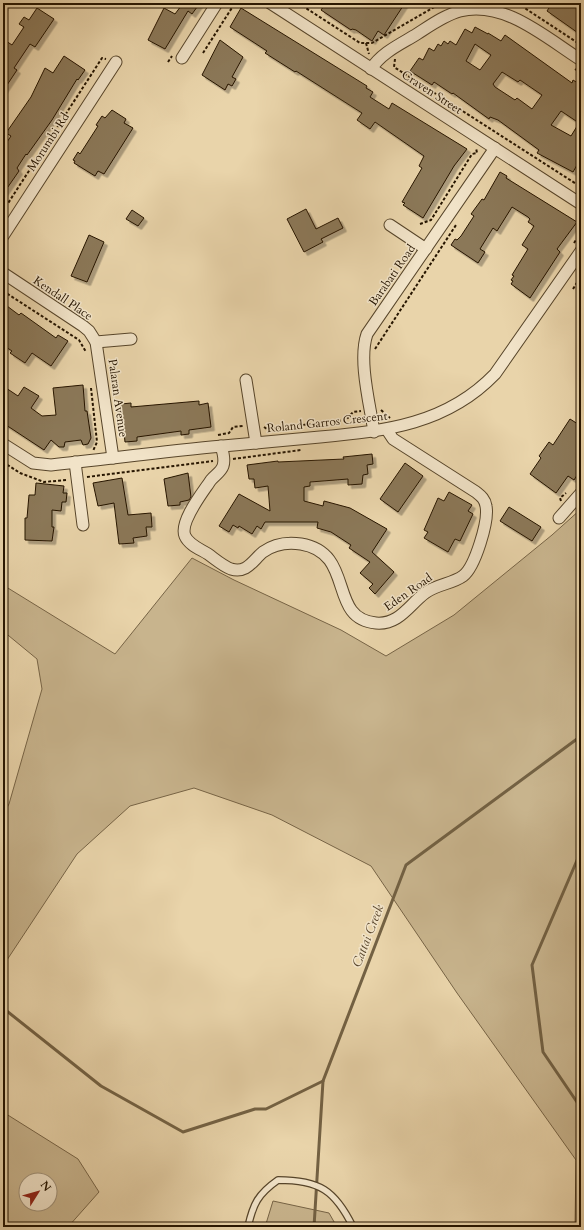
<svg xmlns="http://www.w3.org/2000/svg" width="584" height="1230" viewBox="0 0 584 1230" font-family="Cardo,serif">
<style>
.green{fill:#c8b48d;stroke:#776446;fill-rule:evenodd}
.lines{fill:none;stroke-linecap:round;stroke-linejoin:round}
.stream{stroke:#736143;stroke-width:3}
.building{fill:#8b7858;stroke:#261500;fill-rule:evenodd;filter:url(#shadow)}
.service-casing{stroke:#57452a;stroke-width:8}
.minor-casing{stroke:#57452a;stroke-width:13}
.path{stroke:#261500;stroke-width:2;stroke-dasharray:3 2;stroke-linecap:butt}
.service{stroke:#f1e3c8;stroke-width:5.5}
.minor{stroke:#f1e3c8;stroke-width:11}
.labels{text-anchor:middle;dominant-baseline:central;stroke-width:3;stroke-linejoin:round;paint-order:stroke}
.street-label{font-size:12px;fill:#261500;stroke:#f1e3c8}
.water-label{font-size:13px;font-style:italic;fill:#5a472d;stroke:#f1e3c8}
</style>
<defs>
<filter id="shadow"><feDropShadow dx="3.5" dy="3.5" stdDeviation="0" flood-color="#0004"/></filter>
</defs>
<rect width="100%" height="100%" fill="#e9d4aa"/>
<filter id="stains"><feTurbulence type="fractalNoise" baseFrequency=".005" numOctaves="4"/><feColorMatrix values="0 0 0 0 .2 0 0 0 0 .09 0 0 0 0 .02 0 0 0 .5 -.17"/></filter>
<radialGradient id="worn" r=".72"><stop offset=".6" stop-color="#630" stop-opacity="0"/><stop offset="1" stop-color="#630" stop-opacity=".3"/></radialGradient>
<g class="green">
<path d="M 581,509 L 581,1227 L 575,1227 L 576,1160 L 457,993 L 371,866 L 272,815 L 194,788 L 130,806 L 77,854 L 3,966 L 3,815 L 9,804 L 42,689 L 37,659 L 3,631 L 3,585 L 115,654 L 192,558 L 234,580 L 341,630 L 386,656 L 454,615 L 552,535 Z"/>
<path d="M 3,1112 L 78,1159 L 99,1192 L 68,1227 L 3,1227 ZM 26,1180 L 50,1180 L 50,1204 L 26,1204 Z"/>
<path d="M 273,1201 L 329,1213 L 337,1227 L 265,1227 Z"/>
</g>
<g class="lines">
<g class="stream">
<path d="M 581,851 L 532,965 L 543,1052 L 581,1108"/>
<path d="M 3,1008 L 101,1086 L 183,1132 L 255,1109 L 266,1109 L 323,1081"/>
<path d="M 314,1227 L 323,1081 L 406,865 L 581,736"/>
</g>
</g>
<g class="building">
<path d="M 177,3 L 200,3 L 192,14 L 188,11 L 165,49 L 148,40 L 164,8 L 175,14 L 181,6 Z"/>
<path d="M 326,3 L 405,3 L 384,35 L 378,31 L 372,41 L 356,30 L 352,29 L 351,30 L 321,10 Z"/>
<path d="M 552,3 L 573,3 L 581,9 L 581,35 L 547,11 Z"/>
<path d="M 37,8 L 54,19 L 35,47 L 30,44 L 14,68 L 17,70 L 3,91 L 3,39 L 12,45 L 24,27 L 19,24 L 24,17 L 29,20 Z"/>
<path d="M 241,8 L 367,86 L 366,88 L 373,92 L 370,97 L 389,109 L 392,103 L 467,149 L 454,166 L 423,218 L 403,205 L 405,203 L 402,202 L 422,168 L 419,166 L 424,156 L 375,122 L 370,129 L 357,120 L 362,113 L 296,71 L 295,72 L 265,53 L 267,51 L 230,27 Z"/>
<path d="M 475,27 L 488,34 L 488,33 L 501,41 L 505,35 L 572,83 L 573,80 L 581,85 L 581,158 L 573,172 L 537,153 L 539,150 L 498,120 L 490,117 L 489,119 L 453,93 L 452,94 L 434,82 L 432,85 L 410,71 L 419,58 L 423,60 L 429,48 L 434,51 L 438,44 L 441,46 L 444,41 L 448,44 L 450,41 L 456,45 L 465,29 L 472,33 ZM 475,44 L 491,55 L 480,70 L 466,61 ZM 502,72 L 518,82 L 520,80 L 542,95 L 532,109 L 517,98 L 515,100 L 495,87 L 493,84 ZM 561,111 L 579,123 L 571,136 L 551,125 Z"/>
<path d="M 220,40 L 243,57 L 232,77 L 236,79 L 232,86 L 228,84 L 225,90 L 202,75 Z"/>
<path d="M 64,56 L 85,70 L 78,80 L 77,79 L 52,120 L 27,155 L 26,154 L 17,168 L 19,171 L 3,194 L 3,148 L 11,136 L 6,133 L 31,97 L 45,68 L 53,73 Z"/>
<path d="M 112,110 L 126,119 L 124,123 L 133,128 L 104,174 L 98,171 L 95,176 L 74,163 L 75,161 L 73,160 L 78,152 L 80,154 L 98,126 L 96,125 L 102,116 L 105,118 Z"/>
<path d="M 500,172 L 507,176 L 506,178 L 577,222 L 557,249 L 560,252 L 530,298 L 511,284 L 513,281 L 511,280 L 514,276 L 512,275 L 528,249 L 522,245 L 534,226 L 528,222 L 530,219 L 528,217 L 512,207 L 497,231 L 493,228 L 480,249 L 485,252 L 478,263 L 451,245 L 455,239 L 457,240 L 461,236 L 474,216 L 471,214 L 482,199 L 484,200 Z"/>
<path d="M 306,209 L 316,229 L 338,218 L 343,228 L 321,239 L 323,242 L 304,252 L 287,219 Z"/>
<path d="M 132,210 L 144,218 L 138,226 L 126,219 Z"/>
<path d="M 89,235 L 104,242 L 87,282 L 71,276 Z"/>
<path d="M 3,303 L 19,315 L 21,313 L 56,338 L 58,335 L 68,341 L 51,366 L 32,353 L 25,363 L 10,353 L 12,351 L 3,345 Z"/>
<path d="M 83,385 L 85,411 L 87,411 L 91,438 L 88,444 L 83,445 L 81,440 L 65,442 L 64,447 L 59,447 L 51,440 L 44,450 L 3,423 L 3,386 L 18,396 L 24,387 L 39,396 L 31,408 L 42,416 L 56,415 L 53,388 Z"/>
<path d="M 199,401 L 199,405 L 208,403 L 211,427 L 189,430 L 189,434 L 181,435 L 181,431 L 137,437 L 137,441 L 125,442 L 121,404 L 131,403 L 131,407 Z"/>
<path d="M 570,419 L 581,426 L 581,469 L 574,480 L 568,476 L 556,493 L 530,474 L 541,458 L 539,456 L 549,442 L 553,445 Z"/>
<path d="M 372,454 L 373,464 L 367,465 L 368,474 L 363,475 L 362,484 L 348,485 L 348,479 L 310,482 L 310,486 L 304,487 L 304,501 L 323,506 L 324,501 L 350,508 L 387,529 L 372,552 L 394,572 L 375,594 L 369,588 L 373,584 L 360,573 L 370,562 L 349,548 L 351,545 L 331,532 L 317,528 L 318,522 L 265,522 L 261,529 L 257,526 L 252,534 L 239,526 L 238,528 L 233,525 L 229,532 L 219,526 L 239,494 L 270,511 L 268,486 L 255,488 L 254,479 L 249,479 L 247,465 L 278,461 L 278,462 L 344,459 L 343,457 Z"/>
<path d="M 405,463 L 423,476 L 398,512 L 380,499 Z"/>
<path d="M 188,473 L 191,497 L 189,500 L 180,502 L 180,505 L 168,506 L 164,479 Z"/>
<path d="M 122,478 L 128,515 L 151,513 L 152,527 L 146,527 L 147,536 L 133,538 L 134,543 L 119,544 L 114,503 L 98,506 L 93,483 Z"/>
<path d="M 36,483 L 64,486 L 63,493 L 67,493 L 66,502 L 62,502 L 61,511 L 52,510 L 52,527 L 54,527 L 52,541 L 25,540 L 25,518 L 27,518 L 29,495 L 35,495 Z"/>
<path d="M 449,492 L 472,505 L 468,511 L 473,514 L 460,541 L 455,539 L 448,552 L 424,538 L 428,532 L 424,530 L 438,498 L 444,501 Z"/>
<path d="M 509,507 L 541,527 L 532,541 L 500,521 Z"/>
</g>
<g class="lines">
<defs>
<path id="service" d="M 248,1227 C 253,1204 258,1194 278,1180 C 319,1180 335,1190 353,1227"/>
<g id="minor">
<path d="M 270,3 L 581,204"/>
<path d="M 182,58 L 217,3"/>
<path d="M 371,69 C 382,52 401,44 417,34 C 431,25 445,15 460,11 C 505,0 546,38 581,60"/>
<path d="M 390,225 L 426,249"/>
<path d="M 3,236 L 116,62"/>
<path d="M 3,273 L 83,326 L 89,331 L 96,342 L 131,339"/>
<path d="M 96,342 L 113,458"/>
<path d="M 246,380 L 256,443"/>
<path d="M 374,432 C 370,405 358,360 367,334 L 495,148"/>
<path d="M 3,444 L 33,463 L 51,465 C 108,459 166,451 223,446 C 255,443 288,440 320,437 C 386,431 447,424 495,374 L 581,251"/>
<path d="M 221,446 C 223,452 225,460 223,466 C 221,472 215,475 211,480 C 203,492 179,522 185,536 C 189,545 200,549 208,554 C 215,559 223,566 231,569 C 247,574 253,560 263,552 C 274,544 288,542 301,544 C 356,553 327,619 376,623 C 399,625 409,605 425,593 C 437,584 452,584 463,576 C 475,567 489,521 486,506 C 485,499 481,496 476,492 L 393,439 L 387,430"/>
<path d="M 75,462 L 83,525"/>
<path d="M 559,518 L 581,493"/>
</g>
</defs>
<use href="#service" class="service-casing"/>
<use href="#minor" class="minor-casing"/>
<g class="path">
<path d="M 298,3 L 360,43 L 372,43 L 441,3"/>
<path d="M 517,3 L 581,45"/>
<path d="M 3,16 L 12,3"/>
<path d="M 366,43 L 369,54"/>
<path d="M 203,53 L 235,3"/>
<path d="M 395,59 L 394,67 L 581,187"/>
<path d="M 168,62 L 172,56"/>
<path d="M 575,69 L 581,73"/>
<path d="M 3,211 L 102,58 L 106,59"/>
<path d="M 420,224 L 431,220 L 472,154 L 477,153 L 476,148"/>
<path d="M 574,243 L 581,232"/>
<path d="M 573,289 L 581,276"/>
<path d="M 3,291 L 79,340 L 86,352"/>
<path d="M 375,349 L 456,225"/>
<path d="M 91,388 L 97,442 L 93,451"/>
<path d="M 381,410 L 390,418"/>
<path d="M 264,427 L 267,429 L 346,420 L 353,412 L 361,411"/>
<path d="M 218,435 L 229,433 L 233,427 L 243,426"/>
<path d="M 233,459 L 301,450"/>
<path d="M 3,462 L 20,473 L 44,482 L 66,480"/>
<path d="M 87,477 L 213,461"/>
<path d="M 577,483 L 581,479"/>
<path d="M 561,501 L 560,498 L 566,493"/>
</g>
<use href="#service" class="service"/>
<use href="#minor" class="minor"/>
</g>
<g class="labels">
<g class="street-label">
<text transform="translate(432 92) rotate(33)">Craven Street</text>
<text transform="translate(48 142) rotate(-57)">Morumbi Rd</text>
<text transform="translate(392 275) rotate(-55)">Barabati Road</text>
<text transform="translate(63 298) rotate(34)">Kendall Place</text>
<text transform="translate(118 398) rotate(82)">Palaran Avenue</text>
<text transform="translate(327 422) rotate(-6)">Roland Garros Crescent</text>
<text transform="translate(408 592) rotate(-35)">Eden Road</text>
</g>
<g class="water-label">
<text transform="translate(368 936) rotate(-69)">Cattai Creek</text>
</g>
</g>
<rect width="584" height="1230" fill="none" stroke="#e9d4aa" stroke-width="16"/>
<rect x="4" y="4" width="576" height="1222" fill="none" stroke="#261500" stroke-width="2"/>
<rect x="8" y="8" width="568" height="1214" fill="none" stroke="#261500"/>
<g transform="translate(38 1192) rotate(53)"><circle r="19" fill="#f1e3c8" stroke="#a09178"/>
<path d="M0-3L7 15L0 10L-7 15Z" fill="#8f2418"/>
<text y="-6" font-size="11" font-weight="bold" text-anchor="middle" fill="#261500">N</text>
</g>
<rect width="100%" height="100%" filter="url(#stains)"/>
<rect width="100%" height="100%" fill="url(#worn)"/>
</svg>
